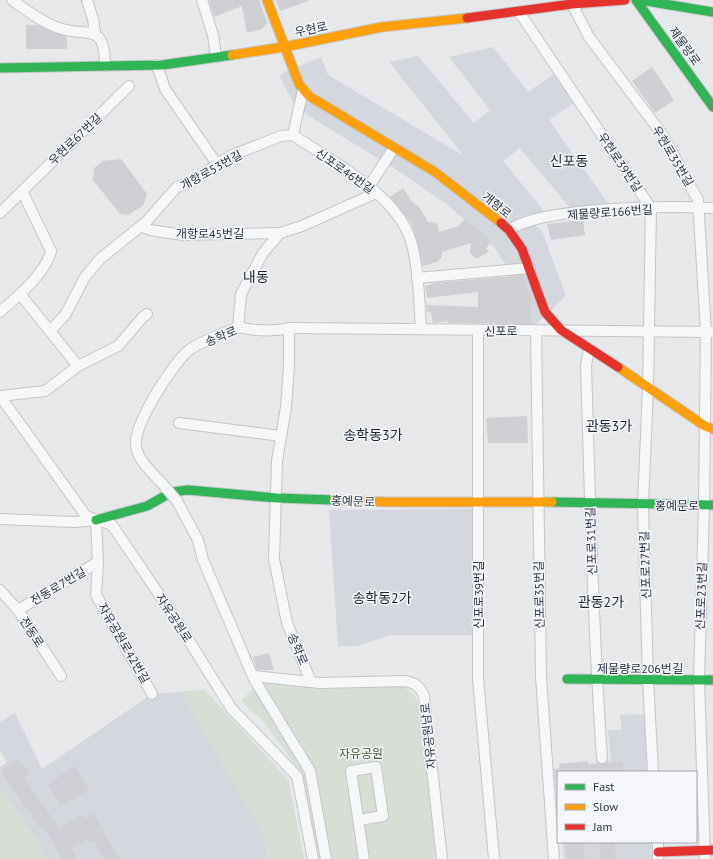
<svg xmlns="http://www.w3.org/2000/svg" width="713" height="859" viewBox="0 0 713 859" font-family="'PT Sans','Noto Sans KR',sans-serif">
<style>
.built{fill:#d4d7dd}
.green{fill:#d6ded6}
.building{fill:#ced0d3}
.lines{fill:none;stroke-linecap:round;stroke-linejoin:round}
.street-casing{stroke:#c4c6c8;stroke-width:12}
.fast-casing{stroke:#c4c6c8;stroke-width:11}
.slow-casing{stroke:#c4c6c8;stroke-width:11}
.jam-casing{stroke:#c4c6c8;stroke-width:11}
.street{stroke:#f5f6f7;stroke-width:10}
.fast{stroke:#30b455;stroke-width:9}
.slow{stroke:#ff9f0a;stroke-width:9}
.jam{stroke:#e5322d;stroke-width:9}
.street-bridge-casing{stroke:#c4c6c8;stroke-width:12;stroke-linecap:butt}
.street-bridge{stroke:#f5f6f7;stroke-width:10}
.labels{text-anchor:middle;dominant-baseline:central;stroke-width:3;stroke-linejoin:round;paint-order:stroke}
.street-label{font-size:12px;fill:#2b3445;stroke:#f4f6f9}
.park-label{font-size:12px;fill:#3f6138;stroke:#f4f6f9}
.quarter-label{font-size:14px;fill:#1d2536;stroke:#f4f6f9}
</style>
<rect width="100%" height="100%" fill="#e6e8ea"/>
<g class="built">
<path d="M 493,47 L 528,92 L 554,74 L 574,103 L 549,120 L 609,205 L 571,209 L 520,148 L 503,161 L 544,211 L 527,218 L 542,231 L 566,296 L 533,327 L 512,327 L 510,271 L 494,247 L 448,205 L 397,170 L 296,108 L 279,75 L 321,57 L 328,75 L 464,156 L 389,62 L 418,56 L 474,123 L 490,110 L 449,57 Z"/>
<path d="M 473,509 L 473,635 L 390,635 L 357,646 L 338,646 L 329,510 Z"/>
<path d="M 205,690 L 288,780 L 304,859 L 46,859 L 35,838 L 0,787 L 0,767 L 7,762 L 0,750 L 0,722 L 15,713 L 42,769 L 152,694 Z"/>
<path d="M 646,714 L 648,772 L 558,772 L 558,811 L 553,769 L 611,761 L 608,730 L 622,730 L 620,715 Z"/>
<path d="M 562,842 L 651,842 L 652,859 L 564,859 Z"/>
</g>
<g class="green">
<path d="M 260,681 L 320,689 L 402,686 L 413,693 L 420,705 L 436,859 L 318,859 L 301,773 L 263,721 L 241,701 Z"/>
<path d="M 205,690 L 288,780 L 304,859 L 267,859 L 264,836 L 180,692 Z"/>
<path d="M 0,787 L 35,838 L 46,859 L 0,859 Z"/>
</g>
<g class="building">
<path d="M 209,0 L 259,0 L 267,23 L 262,29 L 247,33 L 242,6 L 214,17 Z"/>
<path d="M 276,0 L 308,0 L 308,1 L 280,11 Z"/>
<path d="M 26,25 L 37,25 L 67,37 L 67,49 L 26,49 Z"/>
<path d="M 652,67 L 674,100 L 655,113 L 632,81 Z"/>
<path d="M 121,159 L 147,194 L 143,206 L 128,215 L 120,214 L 93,180 L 94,168 L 103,161 Z"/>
<path d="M 403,188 L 412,202 L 420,208 L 428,222 L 437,223 L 439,232 L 458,226 L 464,220 L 485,234 L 485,236 L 491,241 L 486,249 L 489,251 L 477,259 L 470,253 L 471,243 L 442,252 L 442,257 L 437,262 L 423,266 L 412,224 L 390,197 Z"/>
<path d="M 583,220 L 585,235 L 551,240 L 547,224 Z"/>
<path d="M 523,275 L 531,299 L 531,324 L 448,323 L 448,321 L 433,323 L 431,312 L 427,312 L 426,305 L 478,307 L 478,292 L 427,298 L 425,286 L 435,283 Z"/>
<path d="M 527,416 L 528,443 L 488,443 L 486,418 Z"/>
<path d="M 269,653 L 274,670 L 257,670 L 253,657 Z"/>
<path d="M 18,759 L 23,767 L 29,770 L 28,775 L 24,778 L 59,828 L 82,815 L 85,819 L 94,814 L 119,859 L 104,859 L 95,842 L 90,844 L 88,839 L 71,848 L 77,859 L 62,859 L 44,828 L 41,829 L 1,771 Z"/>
<path d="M 588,761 L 588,765 L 623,762 L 624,772 L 560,772 L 559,764 Z"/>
<path d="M 75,766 L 89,790 L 61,806 L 48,784 Z"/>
<path d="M 566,842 L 583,842 L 585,859 L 567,859 Z"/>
<path d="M 599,842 L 614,842 L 616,859 L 601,859 Z"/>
</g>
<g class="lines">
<defs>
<g id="street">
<path d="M 12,0 C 26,10 43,23 59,28 C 87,38 105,21 105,66"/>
<path d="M 87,0 L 93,19 L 95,34"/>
<path d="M 202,0 L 213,35 L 216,57"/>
<path d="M 572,4 L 589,37 L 662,134 L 698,200 L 706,332 L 704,506 L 699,680 L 705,859"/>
<path d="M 519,12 L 651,208 L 648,387 L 643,505 L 648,680 L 653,772"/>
<path d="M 157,65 L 165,89 L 217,164"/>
<path d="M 293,135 C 331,161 397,194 411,241 C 419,269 419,300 421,329"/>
<path d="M 293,135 L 303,90"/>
<path d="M 369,186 L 394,148"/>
<path d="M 0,213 L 129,86"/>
<path d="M 141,226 L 150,230 L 183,235 L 280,233 L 302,226 L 376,193"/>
<path d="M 509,230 C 544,206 669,206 713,208"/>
<path d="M 417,278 L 530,268"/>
<path d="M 20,294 L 78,366"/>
<path d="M 0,312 C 17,297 46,273 51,251 L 22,191"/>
<path d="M 238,327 L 241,294 L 263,253 L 280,233"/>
<path d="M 289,328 L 289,365 L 286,407 L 277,461 L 274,559 L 287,623 L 311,682"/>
<path d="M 536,330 L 541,677 L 554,859"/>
<path d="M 50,331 L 65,315 L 85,277 L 100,259 L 146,222 L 177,187 L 193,181 L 230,156 L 281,136 L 293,135"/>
<path d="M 478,331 L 478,678 L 494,859"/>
<path d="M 589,349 L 586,365 C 590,496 593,627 602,758"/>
<path d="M 0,396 L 86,516 L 112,525 L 173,615 L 231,708 L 297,776 L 313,859"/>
<path d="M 0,396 L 45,391 L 78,366 L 118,346 L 143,317 L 147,314"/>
<path d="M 179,423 L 281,436"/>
<path d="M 166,488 C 156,476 138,462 136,446 C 133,425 172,365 188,351 C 200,341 224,334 238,327 C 255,331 272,332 289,328 L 713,332"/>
<path d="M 177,501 L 198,540 L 203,560 L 254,679 L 310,771 L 326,859"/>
<path d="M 0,519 L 74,522 L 96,520"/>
<path d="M 96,520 L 98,562 L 96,595 L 152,694"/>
<path d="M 0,590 L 18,610 L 61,676"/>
<path d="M 18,610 L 98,562"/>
<path d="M 253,676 L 320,683 L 405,681 C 415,683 420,686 424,696 L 442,859"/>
<path d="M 359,820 L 383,816 L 376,767 L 351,771 L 364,859"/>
<path d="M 658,842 L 658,859"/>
</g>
<g id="fast">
<path d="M 636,0 L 713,107"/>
<path d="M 640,0 L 713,12"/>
<path d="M 0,68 L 162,65 L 232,55"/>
<path d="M 552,502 L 713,505"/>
<path d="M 96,520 L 147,506 L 172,492 L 188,490 L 277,498 L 334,500"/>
<path d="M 567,679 L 713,680"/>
</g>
<g id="slow">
<path d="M 267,0 L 299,84 L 309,96 L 435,172 L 501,223"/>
<path d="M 232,55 L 284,47 L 382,27 L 467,18"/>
<path d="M 618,367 L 705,426 L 713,429"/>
<path d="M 334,500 L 389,502 L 552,502"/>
</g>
<g id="jam">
<path d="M 467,18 L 572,4 L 625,0"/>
<path d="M 501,223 L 509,230 L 522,249 L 545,312 L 561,330 L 618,367"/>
<path d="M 658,852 L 713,850"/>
</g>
</defs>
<use href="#street" class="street-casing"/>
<use href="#fast" class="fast-casing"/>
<use href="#slow" class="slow-casing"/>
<use href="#jam" class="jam-casing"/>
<use href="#street" class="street"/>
<use href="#fast" class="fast"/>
<use href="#slow" class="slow"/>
<use href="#jam" class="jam"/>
<defs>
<path id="street-bridge" d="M 166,488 L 177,501"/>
</defs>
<use href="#street-bridge" class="street-bridge-casing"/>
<use href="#street-bridge" class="street-bridge"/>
</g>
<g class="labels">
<g class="street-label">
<text transform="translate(311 29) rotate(-12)">우현로</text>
<text transform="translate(685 46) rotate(54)">제물량로</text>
<text transform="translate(75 139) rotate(-44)">우현로67번길</text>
<text transform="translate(673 156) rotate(59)">우현로35번길</text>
<text transform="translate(620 162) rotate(56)">우현로39번길</text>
<text transform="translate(211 170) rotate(-29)">개항로53번길</text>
<text transform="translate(345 171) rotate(35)">신포로46번길</text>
<text transform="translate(497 205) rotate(38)">개항로</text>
<text transform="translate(610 212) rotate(-4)">제물량로166번길</text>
<text x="210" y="233">개항로45번길</text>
<text transform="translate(501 331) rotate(-1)">신포로</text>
<text transform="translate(221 336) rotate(-22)">송학로</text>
<text transform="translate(353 501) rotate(2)">홍예문로</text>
<text x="677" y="505">홍예문로</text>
<text transform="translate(591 541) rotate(-92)">신포로31번길</text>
<text transform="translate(645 565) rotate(-92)">신포로27번길</text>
<text transform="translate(58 586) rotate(-31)">전동로7번길</text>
<text transform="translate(478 595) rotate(-90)">신포로39번길</text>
<text transform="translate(539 595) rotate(-91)">신포로35번길</text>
<text transform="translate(701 596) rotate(-88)">신포로23번길</text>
<text transform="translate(174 618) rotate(57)">자유공원로</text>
<text transform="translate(32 632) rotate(57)">전동로</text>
<text transform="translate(124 643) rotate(60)">자유공원로42번길</text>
<text transform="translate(298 649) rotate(67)">송학로</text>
<text x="640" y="668">제물량로206번길</text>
<text transform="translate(428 736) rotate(-96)">자유공원남로</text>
</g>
<g class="park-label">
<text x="361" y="753">자유공원</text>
</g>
<g class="quarter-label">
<text x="569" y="161">신포동</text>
<text x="256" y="277">내동</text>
<text x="609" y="426">관동3가</text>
<text x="373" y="435">송학동3가</text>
<text x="382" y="598">송학동2가</text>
<text x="601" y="602">관동2가</text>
</g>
</g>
<rect x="557" y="771" width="140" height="72" fill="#f4f6f9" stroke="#a4a8b1"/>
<rect x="565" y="784" width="20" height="6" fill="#30b455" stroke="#a4a8b1"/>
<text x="593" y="791" font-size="12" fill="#2b3445">Fast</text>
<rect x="565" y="804" width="20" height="6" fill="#ff9f0a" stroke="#a4a8b1"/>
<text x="593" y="811" font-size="12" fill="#2b3445">Slow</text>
<rect x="565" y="824" width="20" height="6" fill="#e5322d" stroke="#a4a8b1"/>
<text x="593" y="831" font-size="12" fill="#2b3445">Jam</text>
</svg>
